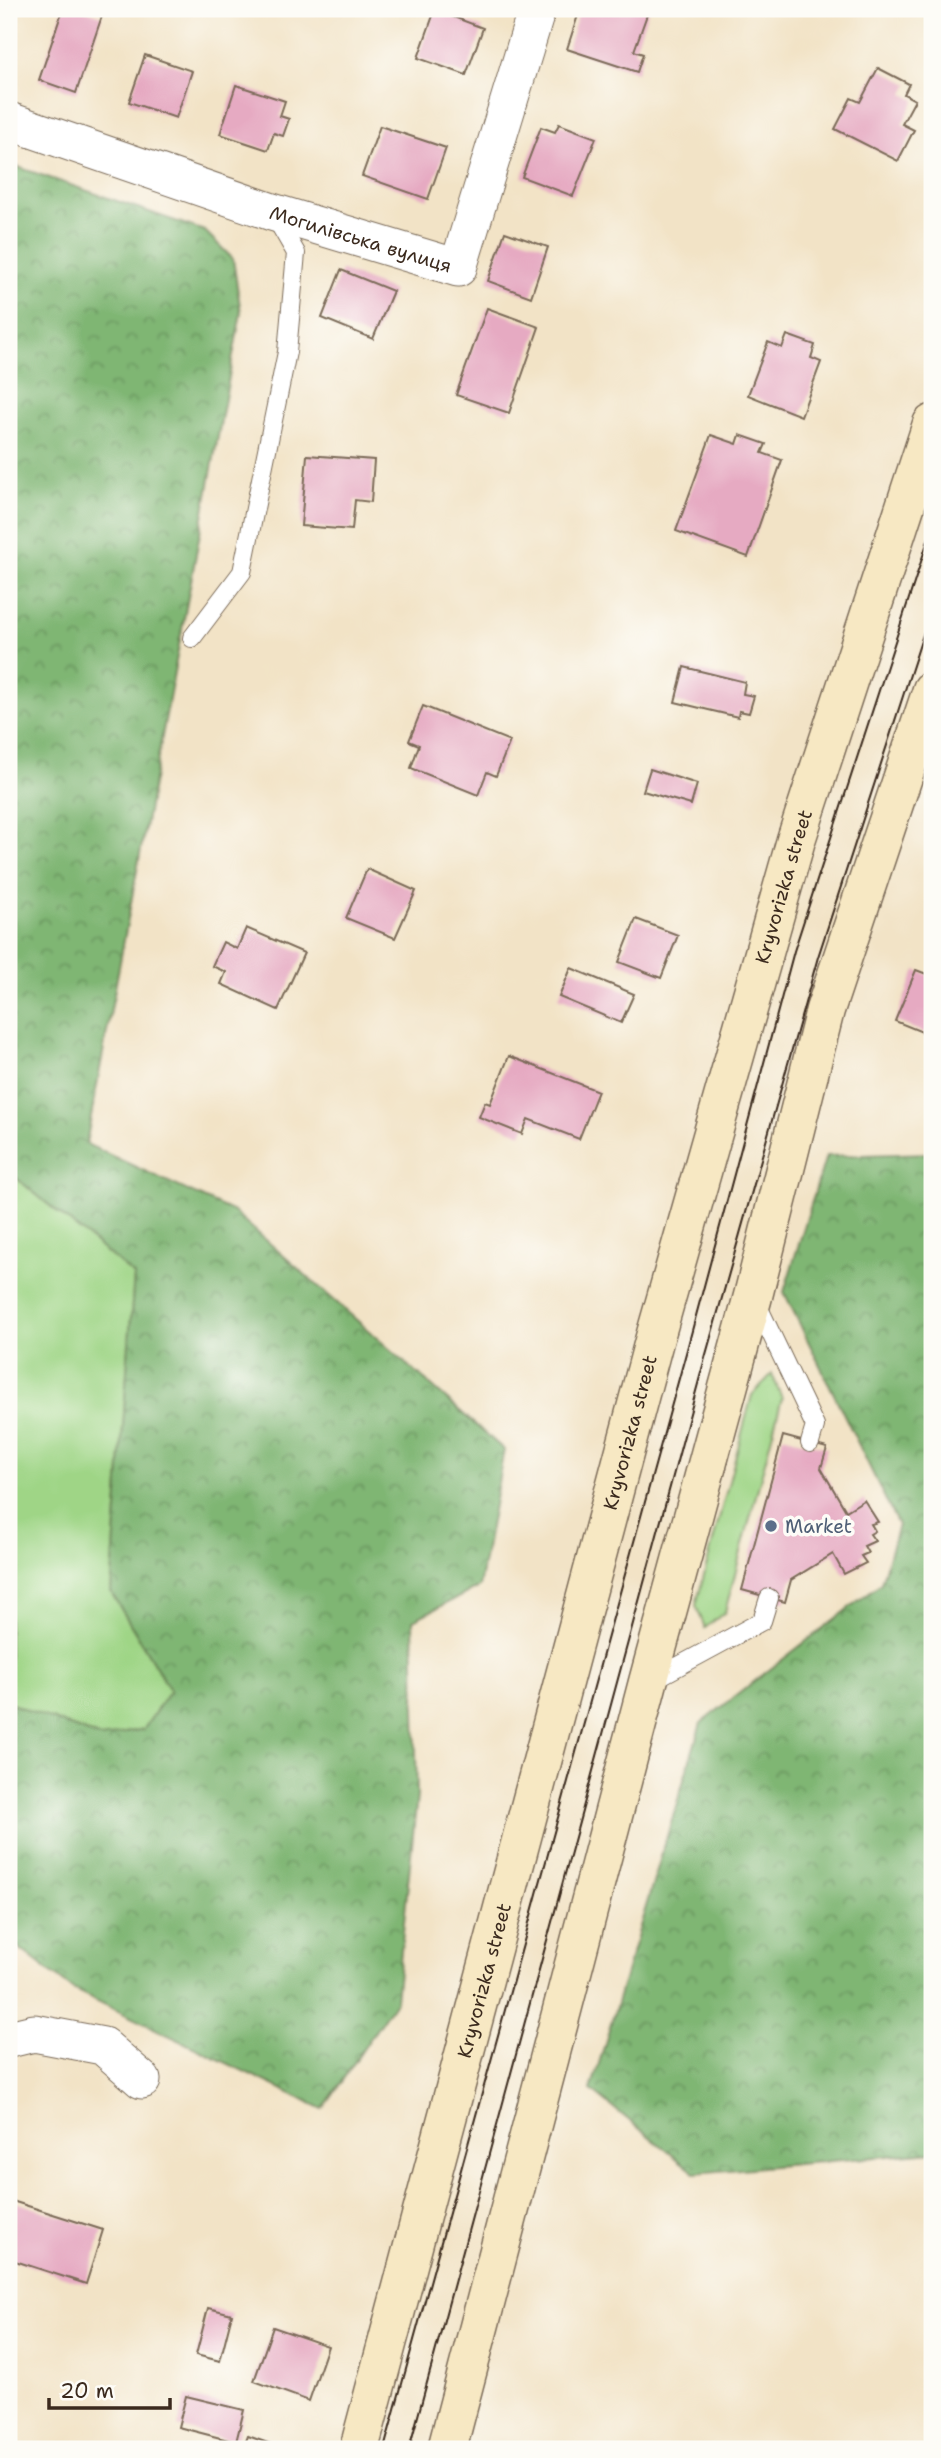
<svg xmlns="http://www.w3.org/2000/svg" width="941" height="2458" viewBox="0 0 941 2458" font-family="'Shantell Sans',sans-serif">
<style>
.green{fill:#9fd586;stroke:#6d8052;stroke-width:2}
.forest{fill:url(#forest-crowns);stroke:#5d7048;stroke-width:2}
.building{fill:#e6aac2}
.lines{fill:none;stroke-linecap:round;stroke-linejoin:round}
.service-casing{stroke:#7b6b59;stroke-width:20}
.minor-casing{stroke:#7b6b59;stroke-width:39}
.secondary-casing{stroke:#7b6b59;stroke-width:41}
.service{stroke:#fff;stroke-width:18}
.minor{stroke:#fff;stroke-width:37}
.secondary{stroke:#f7e8c3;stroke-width:38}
.tram{stroke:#3b2a1e;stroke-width:2}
.service-dot{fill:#5c6f8a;stroke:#fdfcf7;stroke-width:2.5}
.labels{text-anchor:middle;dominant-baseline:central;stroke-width:7;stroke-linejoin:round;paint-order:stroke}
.street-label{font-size:19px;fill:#3b2a1e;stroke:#fdfcf7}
.service-label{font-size:19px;fill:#4e5e75;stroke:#fdfcf7;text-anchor:start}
</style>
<defs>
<pattern id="forest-crowns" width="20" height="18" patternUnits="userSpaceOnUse" patternTransform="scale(1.75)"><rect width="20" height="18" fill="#7fb673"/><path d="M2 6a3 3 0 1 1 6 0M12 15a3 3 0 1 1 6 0" fill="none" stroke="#69945e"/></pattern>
</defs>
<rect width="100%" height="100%" fill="#fdfcf7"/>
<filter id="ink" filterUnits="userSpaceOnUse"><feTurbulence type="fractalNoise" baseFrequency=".0143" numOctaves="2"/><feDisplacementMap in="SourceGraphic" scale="14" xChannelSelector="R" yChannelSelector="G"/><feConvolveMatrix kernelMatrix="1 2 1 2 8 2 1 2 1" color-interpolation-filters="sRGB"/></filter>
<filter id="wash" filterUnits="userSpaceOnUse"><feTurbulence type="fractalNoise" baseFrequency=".00686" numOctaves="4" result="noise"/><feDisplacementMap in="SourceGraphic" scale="28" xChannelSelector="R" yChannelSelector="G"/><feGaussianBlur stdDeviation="1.57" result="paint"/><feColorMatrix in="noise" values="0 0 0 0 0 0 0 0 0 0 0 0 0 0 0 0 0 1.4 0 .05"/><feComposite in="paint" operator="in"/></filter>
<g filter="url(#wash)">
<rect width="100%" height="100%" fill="#f2e3c6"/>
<g class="green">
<path d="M 9,1172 L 134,1275 L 111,1592 L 170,1690 L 144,1729 L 101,1738 L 9,1703 Z"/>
<path d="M 772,1374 L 782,1398 L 725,1612 L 705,1628 L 696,1605 L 752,1395 Z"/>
</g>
<g class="forest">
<path d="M 9,164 L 205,231 L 233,259 L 241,313 L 86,1144 L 234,1212 L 504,1450 L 479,1587 L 413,1620 L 417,1796 L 396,2000 L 323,2109 L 72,1989 L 9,1940 L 9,1703 L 101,1738 L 144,1729 L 170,1690 L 111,1592 L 134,1275 L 9,1172 Z"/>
<path d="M 932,1153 L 932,2152 L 695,2173 L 591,2090 L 701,1723 L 881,1583 L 898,1525 L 784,1292 L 826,1156 Z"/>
</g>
<g id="blocks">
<g class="building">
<path d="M 63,9 L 81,9 L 102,16 L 76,93 L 39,80 Z"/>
<path d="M 580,9 L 649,9 L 634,51 L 643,54 L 637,72 L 567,49 Z"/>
<path d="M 435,10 L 483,28 L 466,75 L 418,58 Z"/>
<path d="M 145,55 L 192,71 L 176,118 L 129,102 Z"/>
<path d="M 878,68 L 909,84 L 904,94 L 915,100 L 902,124 L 914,130 L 898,161 L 835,129 L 851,98 L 860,102 Z"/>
<path d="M 236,85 L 285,101 L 280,116 L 289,119 L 283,136 L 274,133 L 268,150 L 220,134 Z"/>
<path d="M 559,124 L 596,138 L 573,196 L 522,177 L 541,127 L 555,132 Z"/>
<path d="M 380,126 L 446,148 L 428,199 L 362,176 Z"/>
<path d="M 505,232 L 548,247 L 531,297 L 488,281 Z"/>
<path d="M 341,270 L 393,291 L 373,339 L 322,318 Z"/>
<path d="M 487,308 L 539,327 L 509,413 L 456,395 Z"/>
<path d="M 787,335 L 815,345 L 811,358 L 821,362 L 801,416 L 748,395 L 768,342 L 782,348 Z"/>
<path d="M 711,435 L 737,444 L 740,435 L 766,444 L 762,453 L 782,460 L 748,557 L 676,531 Z"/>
<path d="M 307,455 L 374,460 L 371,502 L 355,500 L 352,530 L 301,526 Z"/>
<path d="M 684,667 L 745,682 L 743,694 L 754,696 L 749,713 L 739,711 L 738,717 L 675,702 Z"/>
<path d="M 423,706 L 510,741 L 496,776 L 487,772 L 478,795 L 411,768 L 419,745 L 409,741 Z"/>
<path d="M 650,769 L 697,784 L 691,805 L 643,791 Z"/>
<path d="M 367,869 L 416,891 L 395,938 L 346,918 Z"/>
<path d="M 636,919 L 678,935 L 661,978 L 619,962 Z"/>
<path d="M 246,928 L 304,953 L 278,1010 L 221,984 L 226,972 L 212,966 L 223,942 L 237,949 Z"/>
<path d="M 571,968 L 634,994 L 621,1023 L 559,997 Z"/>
<path d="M 916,970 L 932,976 L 932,1036 L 895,1021 Z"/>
<path d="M 509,1056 L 598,1091 L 579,1139 L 528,1119 L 522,1134 L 479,1117 L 485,1102 L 490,1104 Z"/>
<path d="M 783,1436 L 827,1448 L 821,1468 L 846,1511 L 864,1500 L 878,1522 L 871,1524 L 875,1531 L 870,1534 L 875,1541 L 864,1546 L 868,1553 L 861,1556 L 866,1563 L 844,1574 L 833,1554 L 791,1580 L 785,1602 L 742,1590 Z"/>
<path d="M 9,2200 L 103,2230 L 86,2284 L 9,2259 Z"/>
<path d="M 208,2308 L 232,2314 L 220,2361 L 196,2355 Z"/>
<path d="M 273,2327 L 328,2346 L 309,2401 L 254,2381 Z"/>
<path d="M 186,2396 L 244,2410 L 236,2442 L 178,2427 Z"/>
<path d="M 248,2436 L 285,2449 L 243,2449 Z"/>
</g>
</g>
</g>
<g filter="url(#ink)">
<use href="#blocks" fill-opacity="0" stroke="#7b6b59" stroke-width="2"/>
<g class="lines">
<defs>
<g id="service">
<path d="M 192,638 L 242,572 L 287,352 L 296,253 L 274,215"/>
<path d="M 756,1302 L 815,1426 L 810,1443"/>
<path d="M 651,1681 L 762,1621 L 769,1598"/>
</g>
<g id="minor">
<path id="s1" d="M 9,121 L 272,212 L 458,268 L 537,9"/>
<path d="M 9,2039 L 34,2033 L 103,2046 L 142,2080"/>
</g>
<g id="secondary">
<path id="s2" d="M 359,2449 L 654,1341 L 796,840 L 932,424"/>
<path d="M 447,2449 L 648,1682 L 753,1296 L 825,1010 L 932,690"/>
</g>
</defs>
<use href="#service" class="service-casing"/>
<use href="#minor" class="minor-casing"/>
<use href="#secondary" class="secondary-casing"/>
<use href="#service" class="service"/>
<use href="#minor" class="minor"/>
<use href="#secondary" class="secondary"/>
<g class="tram">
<path d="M 384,2449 L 686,1353 L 794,951 L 932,528"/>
<path d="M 409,2449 L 705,1358 L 818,957 L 932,607"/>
</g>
</g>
</g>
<circle class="service-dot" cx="771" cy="1526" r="7"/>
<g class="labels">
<g class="street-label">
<text stroke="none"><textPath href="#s1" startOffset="371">Могилівська вулиця</textPath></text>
<text stroke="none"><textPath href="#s2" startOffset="1619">Kryvorizka street</textPath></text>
<text stroke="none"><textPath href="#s2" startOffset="1052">Kryvorizka street</textPath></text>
<text stroke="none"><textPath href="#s2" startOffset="485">Kryvorizka street</textPath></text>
</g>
<g class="service-label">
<text x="785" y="1526">Market</text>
</g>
</g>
<rect width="941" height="2458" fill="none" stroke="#fdfcf7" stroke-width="35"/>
<path d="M49 2398v10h121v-10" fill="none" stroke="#3b2a1e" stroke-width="3.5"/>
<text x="60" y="2398" font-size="21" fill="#3b2a1e" stroke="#fdfcf7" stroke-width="5" paint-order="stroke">20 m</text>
</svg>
